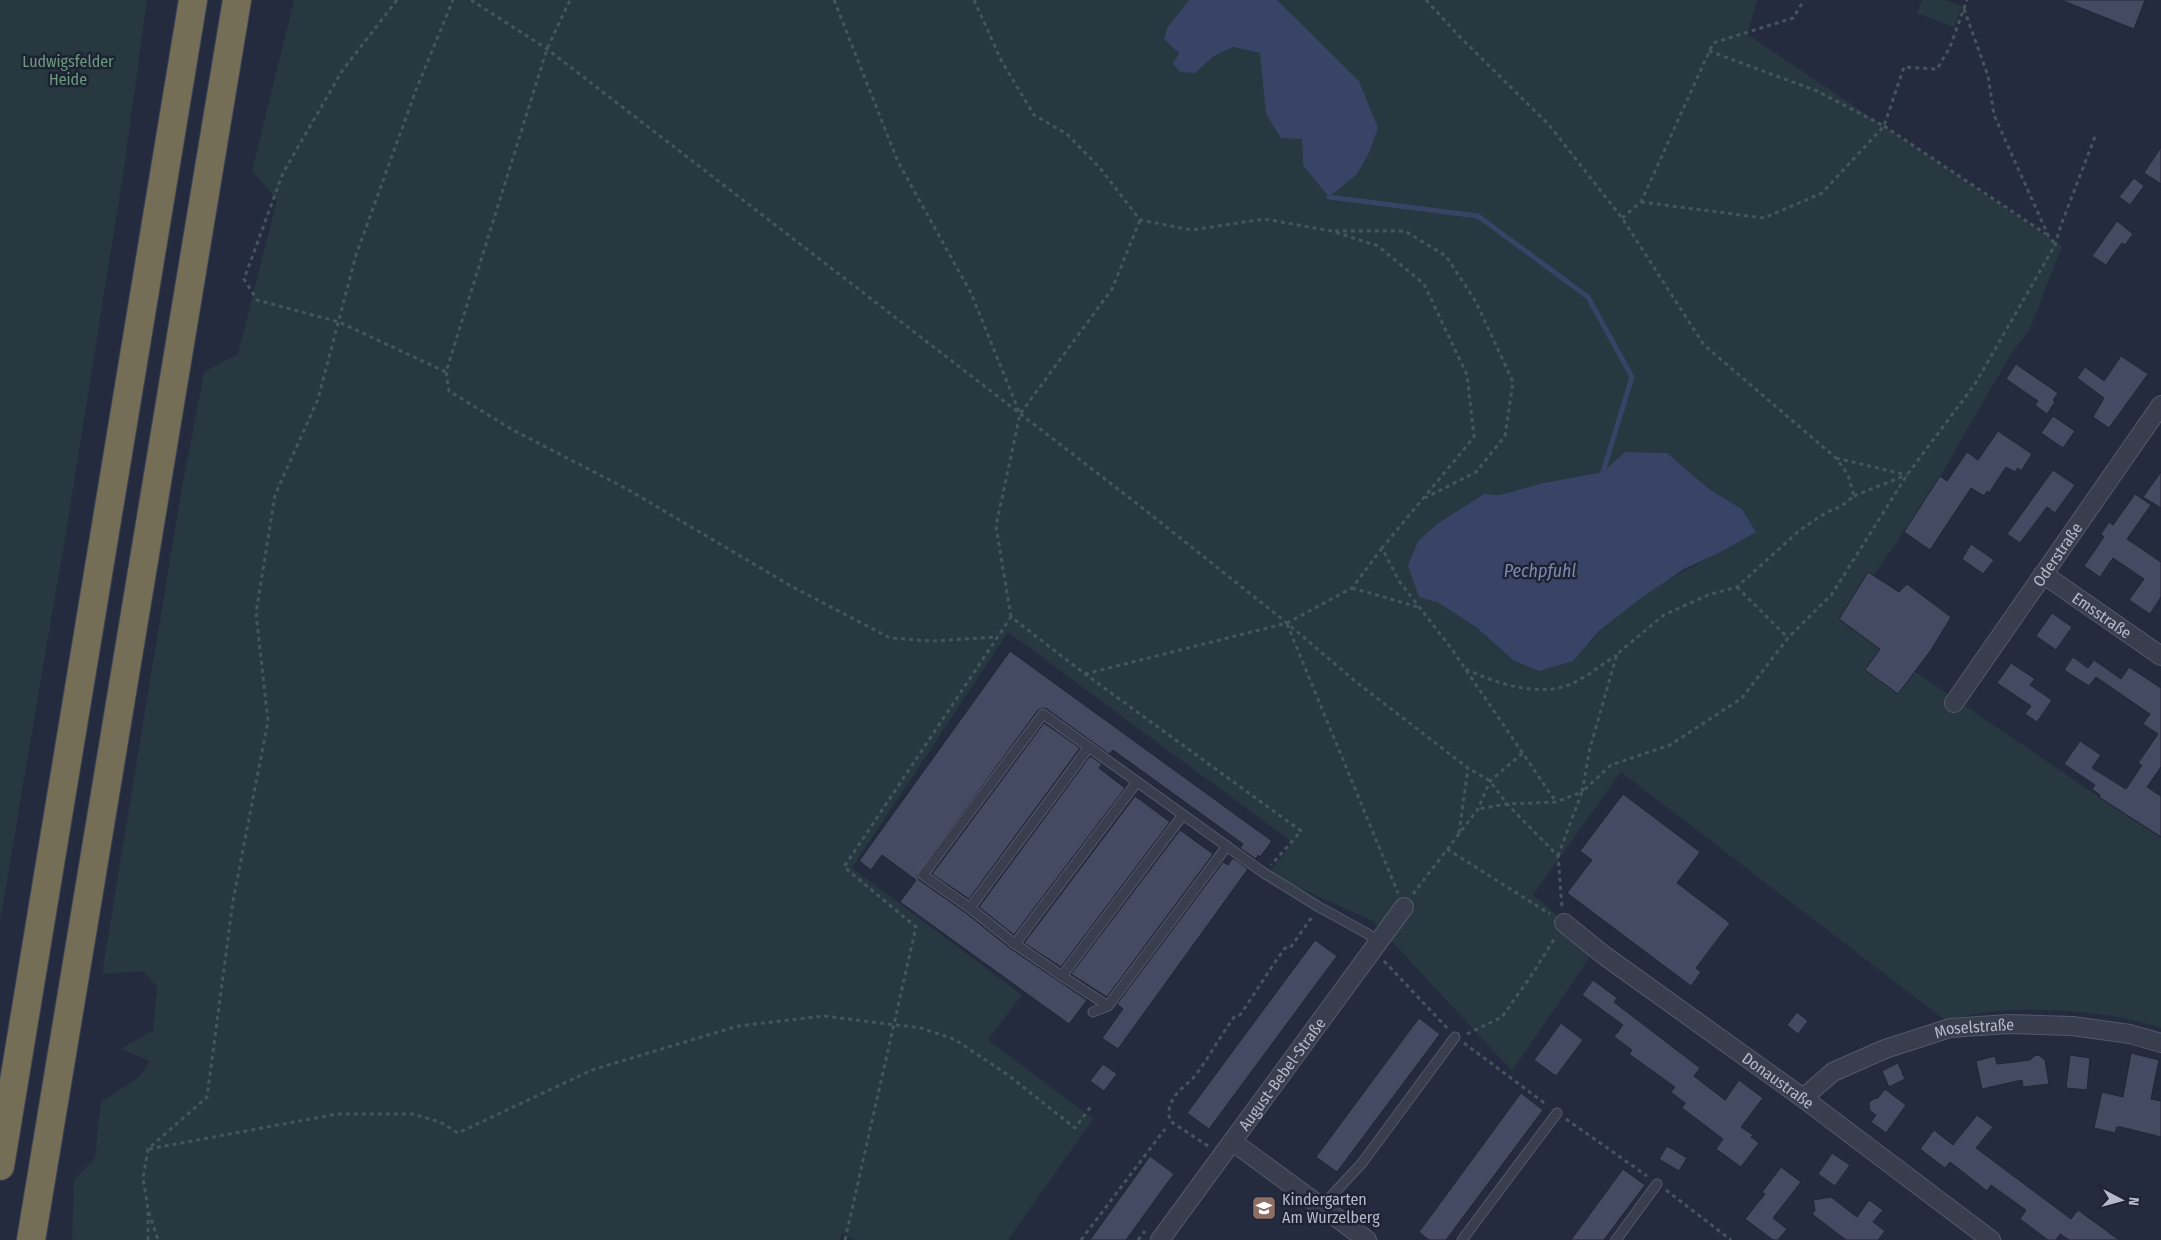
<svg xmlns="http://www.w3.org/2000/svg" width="2161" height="1240" viewBox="0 0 2161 1240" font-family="'Fira Sans Condensed',sans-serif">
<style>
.green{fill:#273840;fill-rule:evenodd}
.water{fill:#394366}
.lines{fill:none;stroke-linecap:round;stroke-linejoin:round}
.stream{stroke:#394366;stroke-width:5}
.building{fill:#444a61;stroke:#202536}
.lane-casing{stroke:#545969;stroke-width:11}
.street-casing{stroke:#545969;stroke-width:20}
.highway-casing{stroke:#414656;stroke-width:30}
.path{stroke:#45555d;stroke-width:3;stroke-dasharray:4 4;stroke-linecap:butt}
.lane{stroke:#393e4f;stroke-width:9}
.street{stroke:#393e4f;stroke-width:18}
.highway{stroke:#746e56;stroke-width:28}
.labels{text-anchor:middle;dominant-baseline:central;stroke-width:5;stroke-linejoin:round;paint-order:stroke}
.park-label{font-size:16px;fill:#6c9a7f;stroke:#1e2334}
.street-label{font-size:16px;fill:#b5b9c9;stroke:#1e2334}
.poi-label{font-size:16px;fill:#b5b9c9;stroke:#1e2334;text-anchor:start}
.water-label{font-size:18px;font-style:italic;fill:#7c8ab1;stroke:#1e2334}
</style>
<rect width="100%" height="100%" fill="#252b3f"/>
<g class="green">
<path d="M 0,0 L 147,0 L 124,168 L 66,532 L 0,921 Z"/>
<path d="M 294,0 L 1189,0 L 1167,28 L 1164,38 L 1174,47 L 1195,73 L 1214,56 L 1233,47 L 1261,53 L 1266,114 L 1302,139 L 1303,165 L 1301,25 L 1277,0 L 1757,0 L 1747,34 L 2062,246 L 2030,329 L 2011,354 L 1932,490 L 1842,622 L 2127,816 L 2161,838 L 2161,1028 C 2115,1012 2047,1007 1998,1011 C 1980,1012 1963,1017 1945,1020 L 1621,772 L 1533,895 L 1596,948 L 1512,1071 L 1373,921 L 1269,874 L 1292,842 L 1008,632 L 852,868 L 1022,995 L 988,1040 L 1093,1119 L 1008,1240 L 854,1240 L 843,1233 L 838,1240 L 72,1240 L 74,1180 L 95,1158 L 101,1102 L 138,1078 L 150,1061 L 121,1049 L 153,1030 L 157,987 L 143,971 L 102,974 L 180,499 L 204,372 L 238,354 L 277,200 L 252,171 ZM 1626,452 L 1667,453 L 1709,489 L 1742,509 L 1756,532 C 1699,566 1630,591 1588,645 L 1513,660 L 1476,627 L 1437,602 L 1437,524 L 1484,494 L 1500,495 L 1543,483 L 1603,472 Z"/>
<path d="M 1922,0 L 1945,0 L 1962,6 L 1954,27 L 1917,13 Z"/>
</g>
<g class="water">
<path d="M 1189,0 L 1277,0 L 1359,81 L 1378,128 L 1370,151 L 1357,174 L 1329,197 L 1303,165 L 1302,139 L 1281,138 L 1266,114 L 1260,53 L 1233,47 L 1214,56 L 1195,73 L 1180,72 L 1173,64 L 1179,53 L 1164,39 L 1167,28 Z"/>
<path d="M 1625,452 L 1667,453 L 1709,489 L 1742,509 L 1756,532 L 1721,552 L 1684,569 L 1641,598 L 1599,631 L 1573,661 L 1539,671 L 1513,660 L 1476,627 L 1437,602 L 1419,597 L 1408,566 L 1418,541 L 1437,524 L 1484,494 L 1500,495 L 1543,483 L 1603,472 Z"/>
</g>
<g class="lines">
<path class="stream" d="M 1329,197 L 1478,216 L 1588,297 L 1632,377 L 1603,472"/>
</g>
<g class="building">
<path d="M 2061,0 L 2145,0 L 2134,29 Z"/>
<path d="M 2161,147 L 2161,184 L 2144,173 Z"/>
<path d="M 2134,178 L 2144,186 L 2130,205 L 2119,197 Z"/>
<path d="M 2117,221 L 2133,234 L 2125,245 L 2122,243 L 2106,265 L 2092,256 Z"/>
<path d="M 2121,356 L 2148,374 L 2109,428 L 2093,417 L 2104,398 L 2077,378 L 2085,367 L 2104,381 Z"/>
<path d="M 2016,364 L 2058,393 L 2053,400 L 2055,402 L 2047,414 L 2035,405 L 2038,401 L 2006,379 Z"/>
<path d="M 2053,416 L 2075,431 L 2063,448 L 2041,433 Z"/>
<path d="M 1998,431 L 2032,454 L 2021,471 L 2018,468 L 2015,472 L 2006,467 L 1989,493 L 1987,491 L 1984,496 L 1971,488 L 1930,550 L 1904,532 L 1940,476 L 1947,481 L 1967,452 L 1978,460 Z"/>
<path d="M 2053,470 L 2075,485 L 2055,513 L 2047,507 L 2020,543 L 2007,534 Z"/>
<path d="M 2161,472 L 2161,508 L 2143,497 Z"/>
<path d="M 2135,494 L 2151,505 L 2127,539 L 2161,562 L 2161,597 L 2150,614 L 2129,600 L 2144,579 L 2113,558 L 2100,577 L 2084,566 L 2104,537 L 2101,534 L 2109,522 L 2113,525 Z"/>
<path d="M 1971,544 L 1994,560 L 1983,574 L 1962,559 Z"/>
<path d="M 1868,572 L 1899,592 L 1907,584 L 1951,617 L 1931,650 L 1898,694 L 1865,670 L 1880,649 L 1839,619 Z"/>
<path d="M 2052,613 L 2072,627 L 2056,650 L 2036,636 Z"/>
<path d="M 1010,651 L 1272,841 L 1260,857 L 1258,855 L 1256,859 L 1240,848 L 1243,844 L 1113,750 L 1109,754 L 1047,709 L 1043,708 L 1038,710 L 917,875 L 919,880 L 966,913 L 1011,949 L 1087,1000 L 1069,1024 L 900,902 L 916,880 L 882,855 L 871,870 L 859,861 Z"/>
<path d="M 2073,657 L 2088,668 L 2094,660 L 2121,679 L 2129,667 L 2161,688 L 2161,767 L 2147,787 L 2161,796 L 2161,837 L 2099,797 L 2100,795 L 2092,789 L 2095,785 L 2064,764 L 2080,741 L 2101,755 L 2092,768 L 2126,789 L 2142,765 L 2138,763 L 2158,734 L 2143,724 L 2150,714 L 2096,677 L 2089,686 L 2064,670 Z"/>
<path d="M 2011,663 L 2035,679 L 2030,685 L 2052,700 L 2037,722 L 2025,714 L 2031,706 L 1997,683 Z"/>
<path d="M 1044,723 L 1080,748 L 969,899 L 932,874 Z"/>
<path d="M 1090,756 L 1102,764 L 1099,768 L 1125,788 L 1014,935 L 979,907 Z"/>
<path d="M 1623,794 L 1700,852 L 1677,883 L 1730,923 L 1696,968 L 1701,972 L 1691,986 L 1567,893 L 1592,860 L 1580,851 Z"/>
<path d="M 1135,796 L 1170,822 L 1061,967 L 1024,943 Z"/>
<path d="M 1180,830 L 1213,854 L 1107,997 L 1071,974 Z"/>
<path d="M 1233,858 L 1248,869 L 1118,1049 L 1102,1038 L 1123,1009 L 1117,1004 L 1223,862 L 1228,865 Z"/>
<path d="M 1315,940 L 1337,956 L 1209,1129 L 1187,1113 Z"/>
<path d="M 1593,980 L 1617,998 L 1614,1002 L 1700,1068 L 1694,1076 L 1725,1100 L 1739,1080 L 1763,1098 L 1741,1127 L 1753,1135 L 1751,1137 L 1759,1143 L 1741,1167 L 1716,1149 L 1723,1139 L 1682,1108 L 1685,1103 L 1671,1092 L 1675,1087 L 1629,1054 L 1632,1050 L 1614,1037 L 1623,1025 L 1582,995 Z"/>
<path d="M 1797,1012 L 1808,1021 L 1798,1034 L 1787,1025 Z"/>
<path d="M 1419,1018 L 1440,1034 L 1337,1172 L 1316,1157 Z"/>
<path d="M 1561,1023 L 1583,1040 L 1556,1076 L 1534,1060 Z"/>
<path d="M 2131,1053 L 2159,1060 L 2151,1099 L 2161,1101 L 2161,1137 L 2121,1127 L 2117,1127 L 2115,1133 L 2094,1128 L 2102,1092 L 2123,1097 Z"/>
<path d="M 2039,1055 L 2045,1060 L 2049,1084 L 2023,1087 L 2022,1080 L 1982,1089 L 1976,1061 L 1995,1056 L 1997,1064 L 2030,1060 L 2034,1056 Z"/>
<path d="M 2070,1055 L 2090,1058 L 2087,1090 L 2066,1088 Z"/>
<path d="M 1898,1063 L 1905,1079 L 1889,1087 L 1882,1071 Z"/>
<path d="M 1103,1064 L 1117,1074 L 1104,1091 L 1090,1081 Z"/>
<path d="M 1885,1089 L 1906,1105 L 1886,1133 L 1871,1122 L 1876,1115 L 1870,1111 L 1869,1103 L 1873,1099 L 1878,1098 Z"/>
<path d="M 1521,1093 L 1543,1110 L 1446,1240 L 1429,1240 L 1419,1232 Z"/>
<path d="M 1977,1115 L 1993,1127 L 1976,1148 L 2071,1219 L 2078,1210 L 2119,1240 L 2069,1240 L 2060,1234 L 2056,1240 L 2048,1240 L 2020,1219 L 2026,1210 L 1991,1185 L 1987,1191 L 1950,1162 L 1945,1168 L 1920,1149 L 1934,1130 L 1953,1145 Z"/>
<path d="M 1667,1146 L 1687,1158 L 1679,1171 L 1659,1159 Z"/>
<path d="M 1832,1153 L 1850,1165 L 1835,1186 L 1818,1174 Z"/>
<path d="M 1150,1156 L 1174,1174 L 1160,1193 L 1126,1240 L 1090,1240 Z"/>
<path d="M 1781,1167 L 1801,1182 L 1773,1218 L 1787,1229 L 1778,1240 L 1773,1240 L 1745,1219 L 1765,1194 L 1762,1192 Z"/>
<path d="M 1623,1169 L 1645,1185 L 1606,1237 L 1604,1240 L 1571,1240 Z"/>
<path d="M 1831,1197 L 1857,1217 L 1869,1200 L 1883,1210 L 1873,1222 L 1885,1231 L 1878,1240 L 1846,1240 L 1812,1214 L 1815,1210 L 1813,1200 Z"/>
</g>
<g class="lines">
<defs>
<g id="lane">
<path d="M 970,908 L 923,875 L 1043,714 L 1264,873 L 1319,907 L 1368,934 L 1379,942"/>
<path d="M 1015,944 L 970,908 L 1089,747"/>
<path d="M 1062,976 L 1015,944 L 1137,782"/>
<path d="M 1108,1006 L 1062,976 L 1183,815"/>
<path d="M 1093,1012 L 1108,1006 L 1227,846"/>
<path d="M 1322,1206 L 1362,1163 L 1455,1037"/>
<path d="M 1462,1240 L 1557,1113"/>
<path d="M 1616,1240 L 1657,1184"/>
</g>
<g id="street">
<path id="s1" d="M 2043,574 L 2161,656"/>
<path id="s2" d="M 1954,703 L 2161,405"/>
<path id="s3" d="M 1564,923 L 1605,956 L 1803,1098 L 1991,1240"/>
<path id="s4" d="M 1803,1098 L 1833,1072 L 1885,1049 L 1950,1028 L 2008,1024 L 2072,1026 L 2130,1034 L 2161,1043"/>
<path d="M 1233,1142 L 1367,1240"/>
<path id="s5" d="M 1160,1240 L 1404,907"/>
</g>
<g id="highway">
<path d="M 0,1166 L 193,0"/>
<path d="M 31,1240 L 237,0"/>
</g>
</defs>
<use href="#lane" class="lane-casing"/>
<use href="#street" class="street-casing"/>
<use href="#highway" class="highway-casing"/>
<g class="path">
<path d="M 397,0 L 342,71 L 283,173 L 244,279 L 257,300 L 339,322 L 446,372 L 547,49 L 570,0"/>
<path d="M 471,0 L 547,49 L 1140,506 L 1287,623 L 1356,682 L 1468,768 L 1490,781 L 1507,804 L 1558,856 L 1562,907"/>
<path d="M 834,0 L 898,162 L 971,293 L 1020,414"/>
<path d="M 974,0 L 1001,60 L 1034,115 L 1067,134 L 1100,168 L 1140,220 L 1192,230 L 1264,219 L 1332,231 L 1378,246 L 1424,284 L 1467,375 L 1474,437 L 1382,548 L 1399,581 L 1451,648 L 1556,802"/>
<path d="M 1426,0 L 1457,34 L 1549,125 L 1622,218 L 1704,345 L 1836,458 L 1848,475 L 1854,496 L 1842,506 L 1827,512 L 1800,530 L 1737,587 L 1708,595 L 1664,615 L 1617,654 L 1590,748 L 1582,792 L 1556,802 L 1507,804 L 1478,809"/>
<path d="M 1964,9 L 1988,76 L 1994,115 L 2048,235 L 2055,244"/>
<path d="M 1709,51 L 1817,91 L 1884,126"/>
<path d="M 1884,126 L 2046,234"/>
<path d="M 1641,202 L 1764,218 L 1822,193 L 1884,126 L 1904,67 L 1937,69 L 1950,47 L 1967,0"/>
<path d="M 1622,218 L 1641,202 L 1713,43 L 1793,18 L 1804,0"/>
<path d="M 1335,231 L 1405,231 L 1446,256 L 1476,302 L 1513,382 L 1505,436 L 1476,472 L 1425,498"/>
<path d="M 446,372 L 449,391 L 513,430 L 627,489 L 791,586 L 890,638 L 932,641 L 997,637"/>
<path d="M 1836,458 L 1907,475"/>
<path d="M 1854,496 L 1906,475"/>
<path d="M 1737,587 L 1788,638"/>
<path d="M 1352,588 L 1418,607"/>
<path d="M 1011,617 L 996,526 L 1020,414 L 1112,289 L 1140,220"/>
<path d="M 1287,624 L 1398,893"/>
<path d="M 1466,669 C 1494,683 1540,698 1571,684 C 1587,677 1602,664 1617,655"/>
<path d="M 1085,674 L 1287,623 L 1352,588 L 1382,548"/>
<path d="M 1459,833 L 1468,768"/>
<path d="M 1447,849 L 1550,914"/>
<path d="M 1558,856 L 1582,792 L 1611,765 L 1670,745 L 1742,698 L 1788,638 L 1832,594 L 1907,475 L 1975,384 L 2055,245 L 2061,225 L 2096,134"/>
<path d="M 1413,894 L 1478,809 L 1490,781 L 1524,752"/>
<path d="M 1384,961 L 1448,1029"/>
<path d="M 1467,1034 L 1502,1017 L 1533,973 L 1556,936"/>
<path d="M 1464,1043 L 1547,1105"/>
<path d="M 1566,1119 L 1647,1176"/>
<path d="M 1208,1146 L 1170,1121 C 1169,1116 1168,1111 1170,1106 C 1174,1092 1186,1086 1194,1077 C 1209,1058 1220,1036 1235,1016 L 1240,1015 C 1256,992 1269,970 1285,948 L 1290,948 L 1312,917"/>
<path d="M 149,1149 L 337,1114 L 413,1114 L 440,1122 L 458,1133 L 592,1070 L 738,1026 L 824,1016 L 921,1028 L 954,1039 L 1008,1075 L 1075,1128 L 1092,1105"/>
<path d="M 1666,1190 L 1731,1240"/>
<path d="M 149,1212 L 158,1240"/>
<path d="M 148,1240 L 148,1209 L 143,1178 L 148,1149 L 207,1097 L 233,901 L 268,721 L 256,613 L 275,495 L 318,399 L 356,255 L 416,90 L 453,0"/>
<path d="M 845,1240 L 916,927 L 844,867 L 1011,617 L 1085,674 L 1301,831 L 1271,865"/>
<path d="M 1081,1240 L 1165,1129"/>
<path d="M 1138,1240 L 1145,1231"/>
</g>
<use href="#lane" class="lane"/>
<use href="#street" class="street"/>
<use href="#highway" class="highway"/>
</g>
<defs>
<symbol id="school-square" viewBox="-11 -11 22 22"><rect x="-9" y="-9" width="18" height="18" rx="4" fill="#8d6e63" stroke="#1e2334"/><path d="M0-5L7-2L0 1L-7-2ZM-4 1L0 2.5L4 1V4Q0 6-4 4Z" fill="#fff"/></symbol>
</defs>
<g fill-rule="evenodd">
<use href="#school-square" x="1250" y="1194" width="28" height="28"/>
</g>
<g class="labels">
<g class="park-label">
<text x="68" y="61">Ludwigsfelder<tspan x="68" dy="18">Heide</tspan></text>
</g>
<g class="street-label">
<text stroke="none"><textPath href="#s2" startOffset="181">Oderstraße</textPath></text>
<text stroke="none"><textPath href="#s1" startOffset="72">Emsstraße</textPath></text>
<text stroke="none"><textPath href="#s4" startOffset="189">Moselstraße</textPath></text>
<text stroke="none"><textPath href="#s5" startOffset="206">August-Bebel-Straße</textPath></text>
<text stroke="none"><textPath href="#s3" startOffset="266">Donaustraße</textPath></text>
</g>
<g class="poi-label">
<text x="1282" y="1199">Kindergarten<tspan x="1282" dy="18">Am Wurzelberg</tspan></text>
</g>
<g class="water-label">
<text x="1540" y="571">Pechpfuhl</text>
</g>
</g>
<g transform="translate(2121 1200) rotate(96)" stroke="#1e2334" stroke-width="4" paint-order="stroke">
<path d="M0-4L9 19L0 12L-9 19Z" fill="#b5b9c9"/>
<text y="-8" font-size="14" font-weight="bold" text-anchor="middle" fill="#b5b9c9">N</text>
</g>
</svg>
